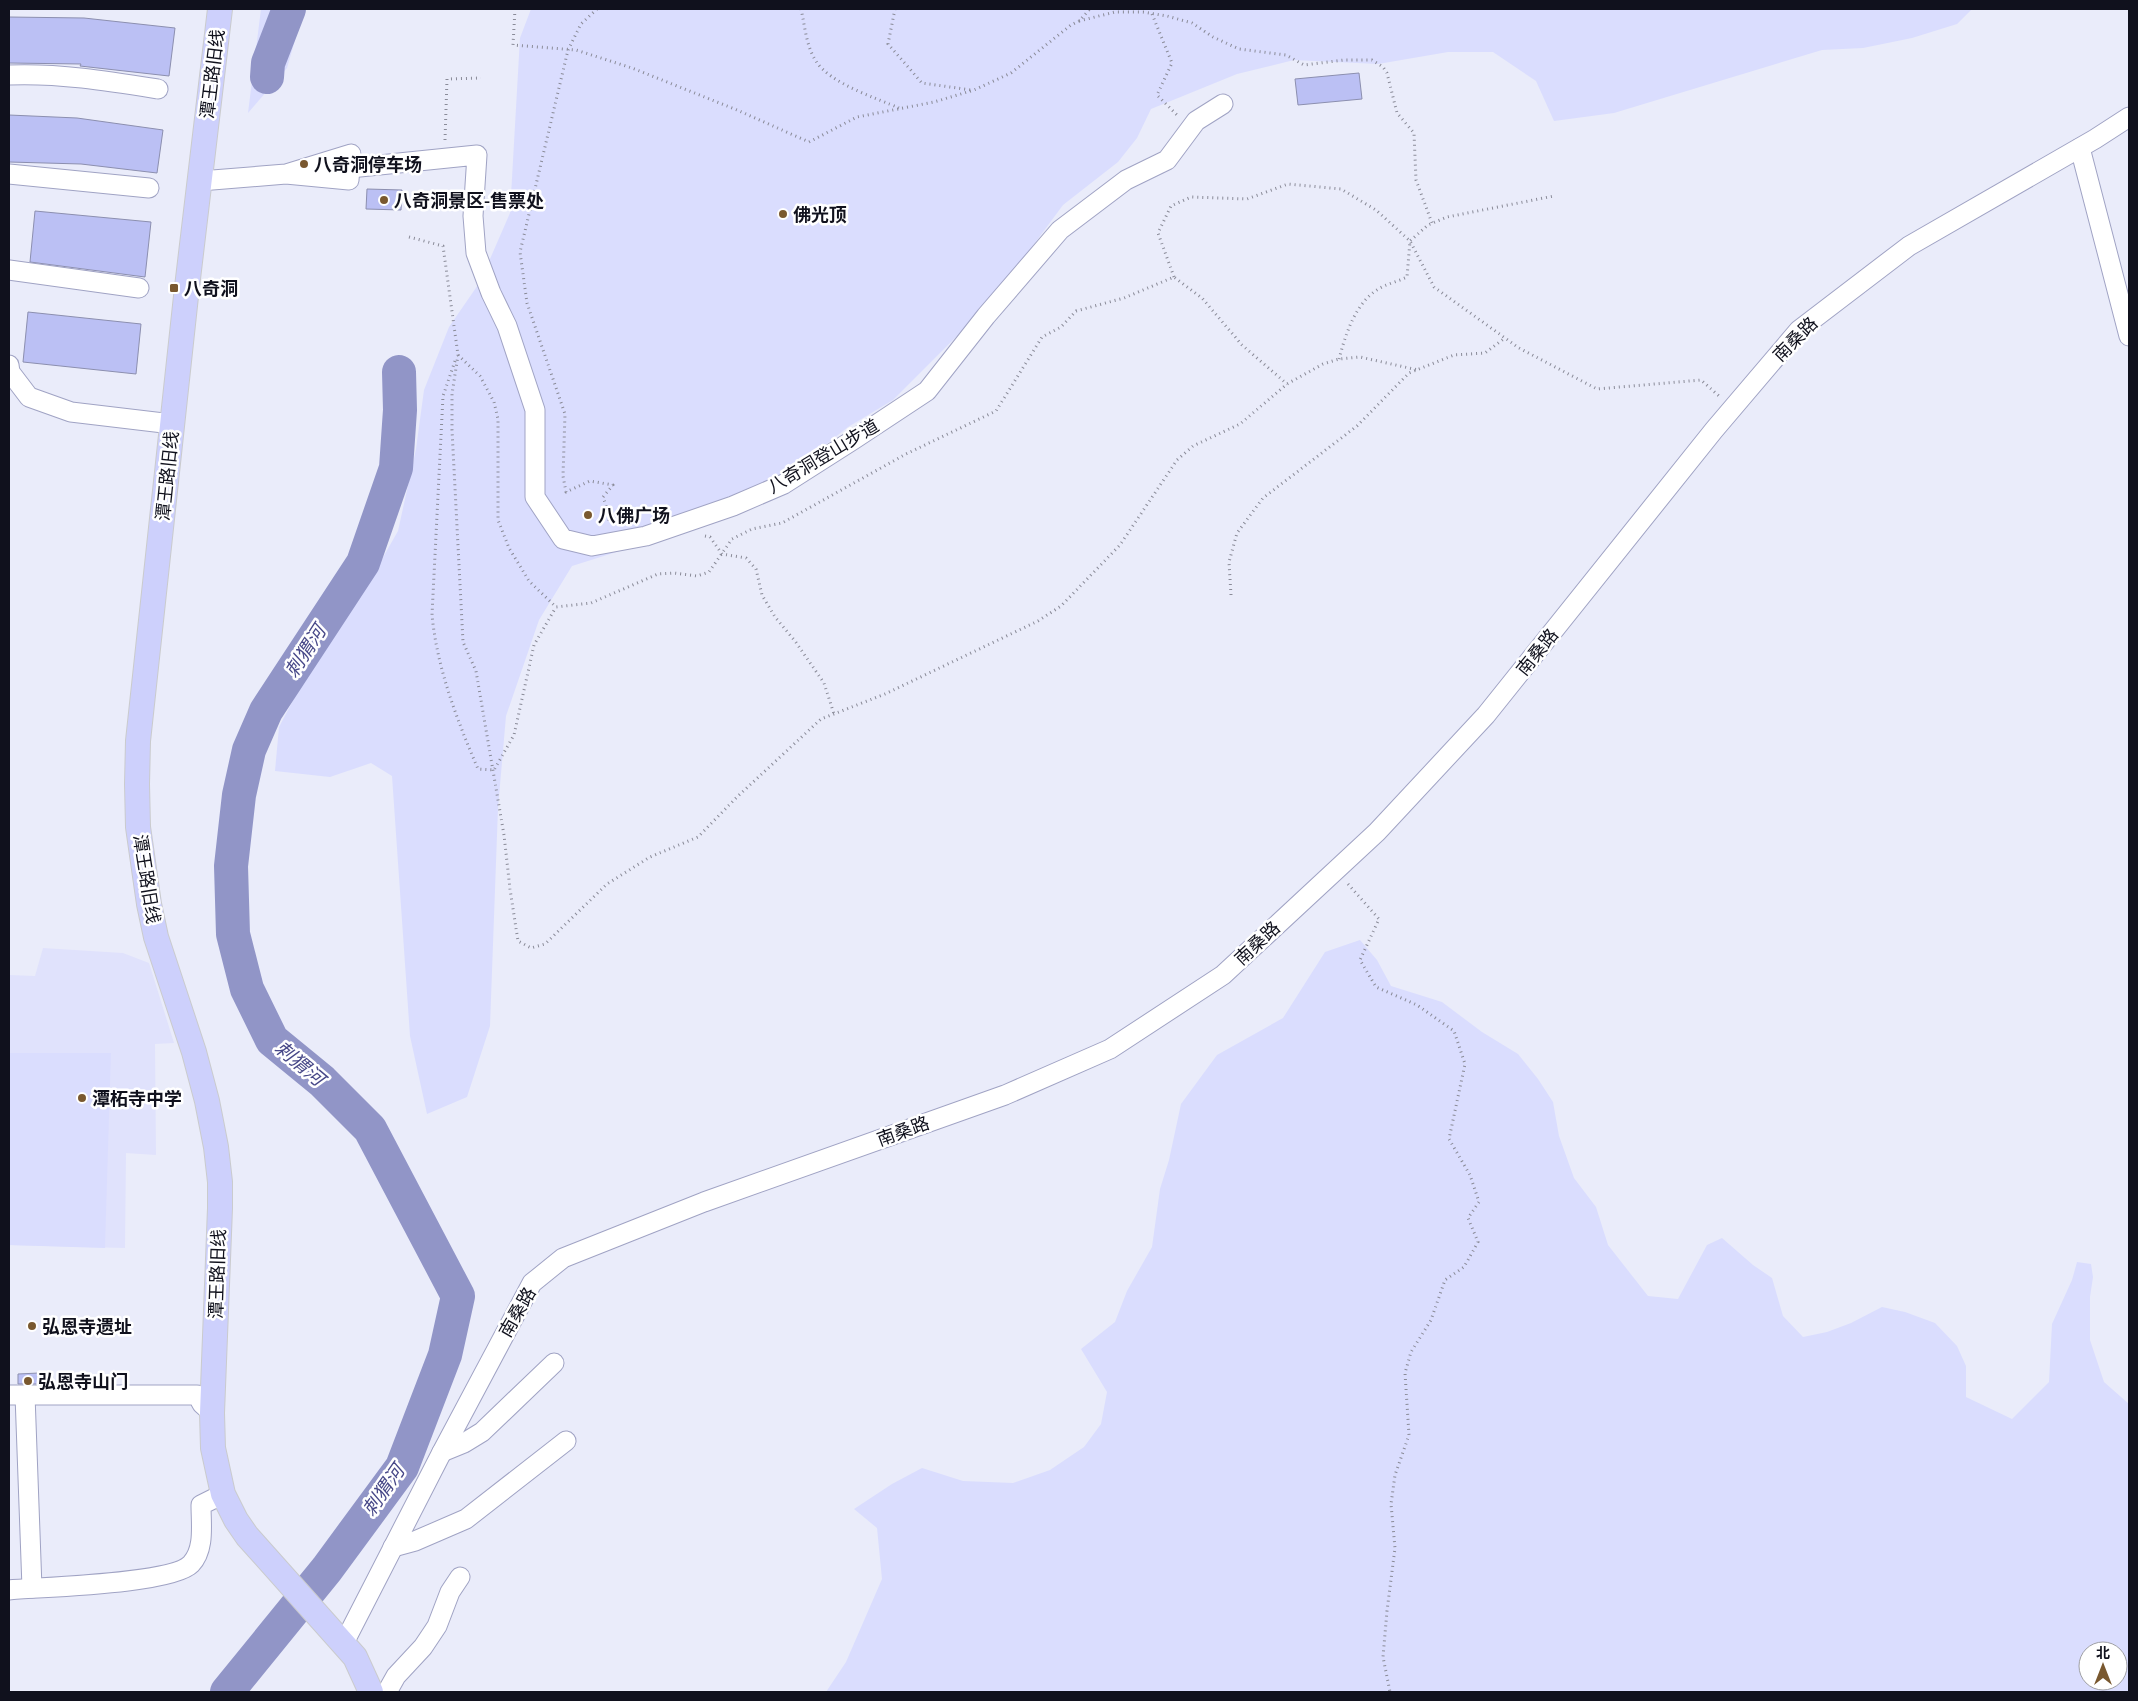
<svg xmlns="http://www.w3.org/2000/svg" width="2138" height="1701" viewBox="0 0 2138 1701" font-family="'Source Serif 4','Noto Sans SC',serif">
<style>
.built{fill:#e0e2fc}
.green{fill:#daddfe;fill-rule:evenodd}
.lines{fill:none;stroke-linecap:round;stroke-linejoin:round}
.river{stroke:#9195c7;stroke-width:34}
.building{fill:#bbc0f4;stroke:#8c8faf}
.minor-casing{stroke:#a0a3c4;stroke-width:21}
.major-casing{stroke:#cacbcd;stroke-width:26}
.path{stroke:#8a8b98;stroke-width:3;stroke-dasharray:1 4;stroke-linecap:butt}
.minor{stroke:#fff;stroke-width:19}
.major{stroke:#cdd0fc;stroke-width:24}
.poi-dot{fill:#79582f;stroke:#fff;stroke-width:2}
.labels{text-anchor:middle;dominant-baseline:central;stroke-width:5;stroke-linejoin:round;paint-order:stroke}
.street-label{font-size:18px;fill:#10111d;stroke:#fff}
.poi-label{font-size:18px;font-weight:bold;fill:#10111d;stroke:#fff;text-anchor:start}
.water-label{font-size:19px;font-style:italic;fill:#474888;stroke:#fff}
</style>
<rect width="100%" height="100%" fill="#eaecfa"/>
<path class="built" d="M 43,948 L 123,953 L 149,963 L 174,1043 L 155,1044 L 156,1155 L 126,1153 L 125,1248 L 9,1245 L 9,975 L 35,976 Z"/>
<g class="green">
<path d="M 261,9 L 304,9 L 287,68 L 248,113 Z"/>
<path d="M 531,9 L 1972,9 L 1957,24 L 1912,38 L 1863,48 L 1822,50 L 1614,113 L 1554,121 L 1536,81 L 1493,52 L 1448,52 L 1378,64 L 1294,60 L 1237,74 L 1151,109 L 1137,138 L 1118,162 L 1063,205 L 1006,282 L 958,335 L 893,400 L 848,427 L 809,458 L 686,525 L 645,543 L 572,566 L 539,620 L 506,716 L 498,808 L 490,1026 L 467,1097 L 427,1114 L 410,1036 L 392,776 L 371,763 L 330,777 L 275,771 L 279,727 L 318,653 L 361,596 L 398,531 L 416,449 L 424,390 L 449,327 L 480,282 L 510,213 L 520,38 Z"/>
<path d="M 1360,940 L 1377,960 L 1391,986 L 1442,1002 L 1482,1032 L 1518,1054 L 1538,1079 L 1553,1102 L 1559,1136 L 1574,1178 L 1596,1207 L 1608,1245 L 1648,1296 L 1678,1299 L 1707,1245 L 1722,1238 L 1753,1265 L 1772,1278 L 1783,1316 L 1803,1337 L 1827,1332 L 1851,1323 L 1882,1307 L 1905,1312 L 1935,1323 L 1957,1346 L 1966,1366 L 1966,1397 L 2012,1419 L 2049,1382 L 2052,1324 L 2072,1280 L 2077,1262 L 2091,1264 L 2093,1277 L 2090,1297 L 2090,1340 L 2104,1382 L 2129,1404 L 2129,1692 L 826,1692 L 846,1662 L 882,1579 L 877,1528 L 854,1509 L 892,1484 L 922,1468 L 963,1481 L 1013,1483 L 1050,1470 L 1084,1447 L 1101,1424 L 1107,1392 L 1081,1349 L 1115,1322 L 1127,1291 L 1152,1247 L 1160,1189 L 1169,1160 L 1181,1104 L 1217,1055 L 1283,1018 L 1325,952 ZM 2088,1651 L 2118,1651 L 2118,1681 L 2088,1681 Z"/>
<path d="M 9,1053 L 111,1053 L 105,1248 L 9,1245 Z"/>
</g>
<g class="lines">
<g class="river">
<path d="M 267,77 L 268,63 L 289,9"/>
<path d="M 227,1692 L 327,1569 L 402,1467 L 445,1355 L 458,1296 L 370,1129 L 322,1081 L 272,1040 L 247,989 L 233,934 L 231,866 L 239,795 L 249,750 L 266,711 L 363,563 L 396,468 L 400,410 L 399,372"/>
</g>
</g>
<g class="building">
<path d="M 9,17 L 84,18 L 175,28 L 169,76 L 80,66 L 81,64 L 9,63 Z"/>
<path d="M 1359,73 L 1362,99 L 1298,105 L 1295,79 Z"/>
<path d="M 9,115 L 77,118 L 163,130 L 157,173 L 81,164 L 9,162 Z"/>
<path d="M 367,189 L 402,190 L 401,210 L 366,209 Z"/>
<path d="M 35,211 L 151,222 L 145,277 L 30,262 Z"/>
<path d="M 28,312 L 141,324 L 136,374 L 23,362 Z"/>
<path d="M 39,1373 L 39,1384 L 18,1384 L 18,1374 Z"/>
</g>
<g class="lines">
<defs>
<g id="minor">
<path d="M 9,75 C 59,73 108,81 158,89"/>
<path d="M 2080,148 L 2129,336"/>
<path d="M 350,168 L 477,155 L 473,216 L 476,253 L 491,293 L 507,326 L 535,410 L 535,497 L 563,539 L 592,546 L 646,536 L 733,506 L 784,484 L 853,440 L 927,391 L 986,316 L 1060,230 L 1126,180 L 1167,160 L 1196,121 L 1223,104"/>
<path d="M 9,174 L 149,188"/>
<path d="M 200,181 L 286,174 L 349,180 L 351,154 L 286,174"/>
<path d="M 9,270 L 139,288"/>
<path d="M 9,365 L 10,372 L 29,397 L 71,412 L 172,424"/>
<path d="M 9,1395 L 197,1395 L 202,1404 L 212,1413"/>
<path d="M 25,1395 L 32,1588"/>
<path d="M 442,1452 L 464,1443 L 482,1432 L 554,1363"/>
<path d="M 393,1547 L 415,1541 L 466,1519 L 566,1441"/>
<path d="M 9,1590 C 41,1587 172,1584 191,1564 C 205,1549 201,1525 201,1505 L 223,1494"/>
<path d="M 344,1643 L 442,1452 L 532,1283 L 563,1258 L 704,1202 L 1005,1095 L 1110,1049 L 1223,975 L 1377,832 L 1486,715 L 1714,430 L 1799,330 L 1909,246 L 2095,139 L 2129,117"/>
<path d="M 387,1692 L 396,1676 L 423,1647 L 437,1626 L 450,1592 L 460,1577"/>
</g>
<path id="major" d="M 220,9 L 187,287 L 138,741 L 137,784 L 138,827 L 149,904 L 156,937 L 194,1052 L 207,1101 L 216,1147 L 220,1182 L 220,1208 L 212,1413 L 213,1448 L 223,1494 L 236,1520 L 247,1536 L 355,1657 L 371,1692"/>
</defs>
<use href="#minor" class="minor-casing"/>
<use href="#major" class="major-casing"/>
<g class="path">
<path d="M 515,9 L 513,45 L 576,50 L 632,68 L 737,110 L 809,142 L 857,117 L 934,102 L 974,90 L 1011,73 L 1071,25 L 1079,21 L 1090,9"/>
<path d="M 597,9 L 581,24 L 568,50 L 520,252 L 527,303 L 565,414 L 563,476 L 566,492 L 590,481 L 613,485 L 603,497 L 609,514 L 609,524"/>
<path d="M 801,9 C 805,26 806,46 816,61 C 829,83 876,98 899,108"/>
<path d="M 895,9 L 888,44 L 922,83 L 971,90"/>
<path d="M 1152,14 L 1172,63 L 1157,95 L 1179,117"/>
<path d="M 1079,21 L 1115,12 L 1143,12 L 1167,16 L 1192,23 L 1213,37 L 1239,49 L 1286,55 L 1304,65 L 1344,60 L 1372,60 L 1383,67 L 1387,73 L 1397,113 L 1414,133 L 1416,180 L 1432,223"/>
<path d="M 445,140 L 447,79 L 481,78"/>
<path d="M 409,237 L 443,246 L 458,355 L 452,394 L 452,430 L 463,642 L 476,671 L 504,835 L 510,889 L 518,941 L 531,948 L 545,944 L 607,884 L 650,857 L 698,837 L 737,797 L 821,719 L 885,694 L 1038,621 L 1061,606 L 1120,545 L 1177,460 L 1193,446 L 1240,424 L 1287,384 L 1323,364 L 1339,359 L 1360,357 L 1418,370"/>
<path d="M 1174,277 L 1158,233 L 1171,206 L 1191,197 L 1247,199 L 1288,184 L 1341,189 L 1376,210 L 1410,241 L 1434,287 L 1519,348 L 1597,389 L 1701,380 L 1719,396"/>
<path d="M 458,355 L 480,376 L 494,402 L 498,419 L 498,520 L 509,548 L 529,581 L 556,607 L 591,603 L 658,574 L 674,573 L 697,576 L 709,572 L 732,539 L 752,529 L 782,523 L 906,454 L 996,411 L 1042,337 L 1061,327 L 1076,311 L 1124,298 L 1174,277 L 1202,298 L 1242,345 L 1287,384"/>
<path d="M 1339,359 C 1346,333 1356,300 1382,287 C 1390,283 1399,281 1407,277 L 1410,241 L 1428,225 L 1447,217 L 1554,196"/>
<path d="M 455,361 L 443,396 L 432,615 C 437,668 457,720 478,769 L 494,770 L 514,735 L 534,645 L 556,607"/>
<path d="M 705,536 L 710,537 L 722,554 L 746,558 L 756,569 L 762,595 L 775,617 L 795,641 L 824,683 L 834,714"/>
<path d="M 1231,595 L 1229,562 L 1237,533 L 1263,498 L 1357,426 L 1409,373 L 1454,355 L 1485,353 L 1505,338"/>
<path d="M 1348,884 L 1379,919 L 1360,960 L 1376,987 L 1417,1005 L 1454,1031 L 1465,1064 L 1449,1139 L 1470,1175 L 1479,1202 L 1468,1218 L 1478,1242 L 1464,1267 L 1445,1280 L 1431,1320 L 1411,1352 L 1405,1373 L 1409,1435 L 1395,1475 L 1391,1504 L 1395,1548 L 1387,1611 L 1383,1657 L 1390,1692"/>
</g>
<use href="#minor" class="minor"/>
<use href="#major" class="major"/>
</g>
<g class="poi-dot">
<circle cx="304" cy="164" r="5"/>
<circle cx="384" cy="200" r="5"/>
<circle cx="783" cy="214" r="5"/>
<rect x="169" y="283" width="10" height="10" rx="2.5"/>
<circle cx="588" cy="515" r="5"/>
<circle cx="82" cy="1098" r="5"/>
<circle cx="32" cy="1326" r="5"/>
<circle cx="28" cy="1381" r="5"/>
</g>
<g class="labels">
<g class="street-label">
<text transform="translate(212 74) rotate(-83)">潭王路旧线</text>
<text transform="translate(1795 339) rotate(-45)">南桑路</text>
<text transform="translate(823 456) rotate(-31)">八奇洞登山步道</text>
<text transform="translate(167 476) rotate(-84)">潭王路旧线</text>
<text transform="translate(1537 652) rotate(-51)">南桑路</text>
<text transform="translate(147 879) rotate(81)">潭王路旧线</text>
<text transform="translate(1257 943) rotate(-43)">南桑路</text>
<text transform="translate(903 1131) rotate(-20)">南桑路</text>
<text transform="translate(217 1274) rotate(-88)">潭王路旧线</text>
<text transform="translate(517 1312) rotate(-60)">南桑路</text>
</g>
<g class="poi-label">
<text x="314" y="164">八奇洞停车场</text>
<text x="394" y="200">八奇洞景区-售票处</text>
<text x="793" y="214">佛光顶</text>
<text x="184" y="288">八奇洞</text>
<text x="598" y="515">八佛广场</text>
<text x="92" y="1098">潭柘寺中学</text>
<text x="42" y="1326">弘恩寺遗址</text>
<text x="38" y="1381">弘恩寺山门</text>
</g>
<g class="water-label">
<text transform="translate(305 651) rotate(-57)">刺猬河</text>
<text transform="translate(300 1063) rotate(40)">刺猬河</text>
<text transform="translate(383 1490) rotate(-55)">刺猬河</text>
</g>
</g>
<rect width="2138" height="1701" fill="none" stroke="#10111d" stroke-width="20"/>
<g transform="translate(2103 1666)"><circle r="24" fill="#ffffff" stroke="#9fa0a5"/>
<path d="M0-4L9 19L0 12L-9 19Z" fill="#79582f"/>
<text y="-8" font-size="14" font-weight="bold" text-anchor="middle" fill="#10111d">北</text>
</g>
</svg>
